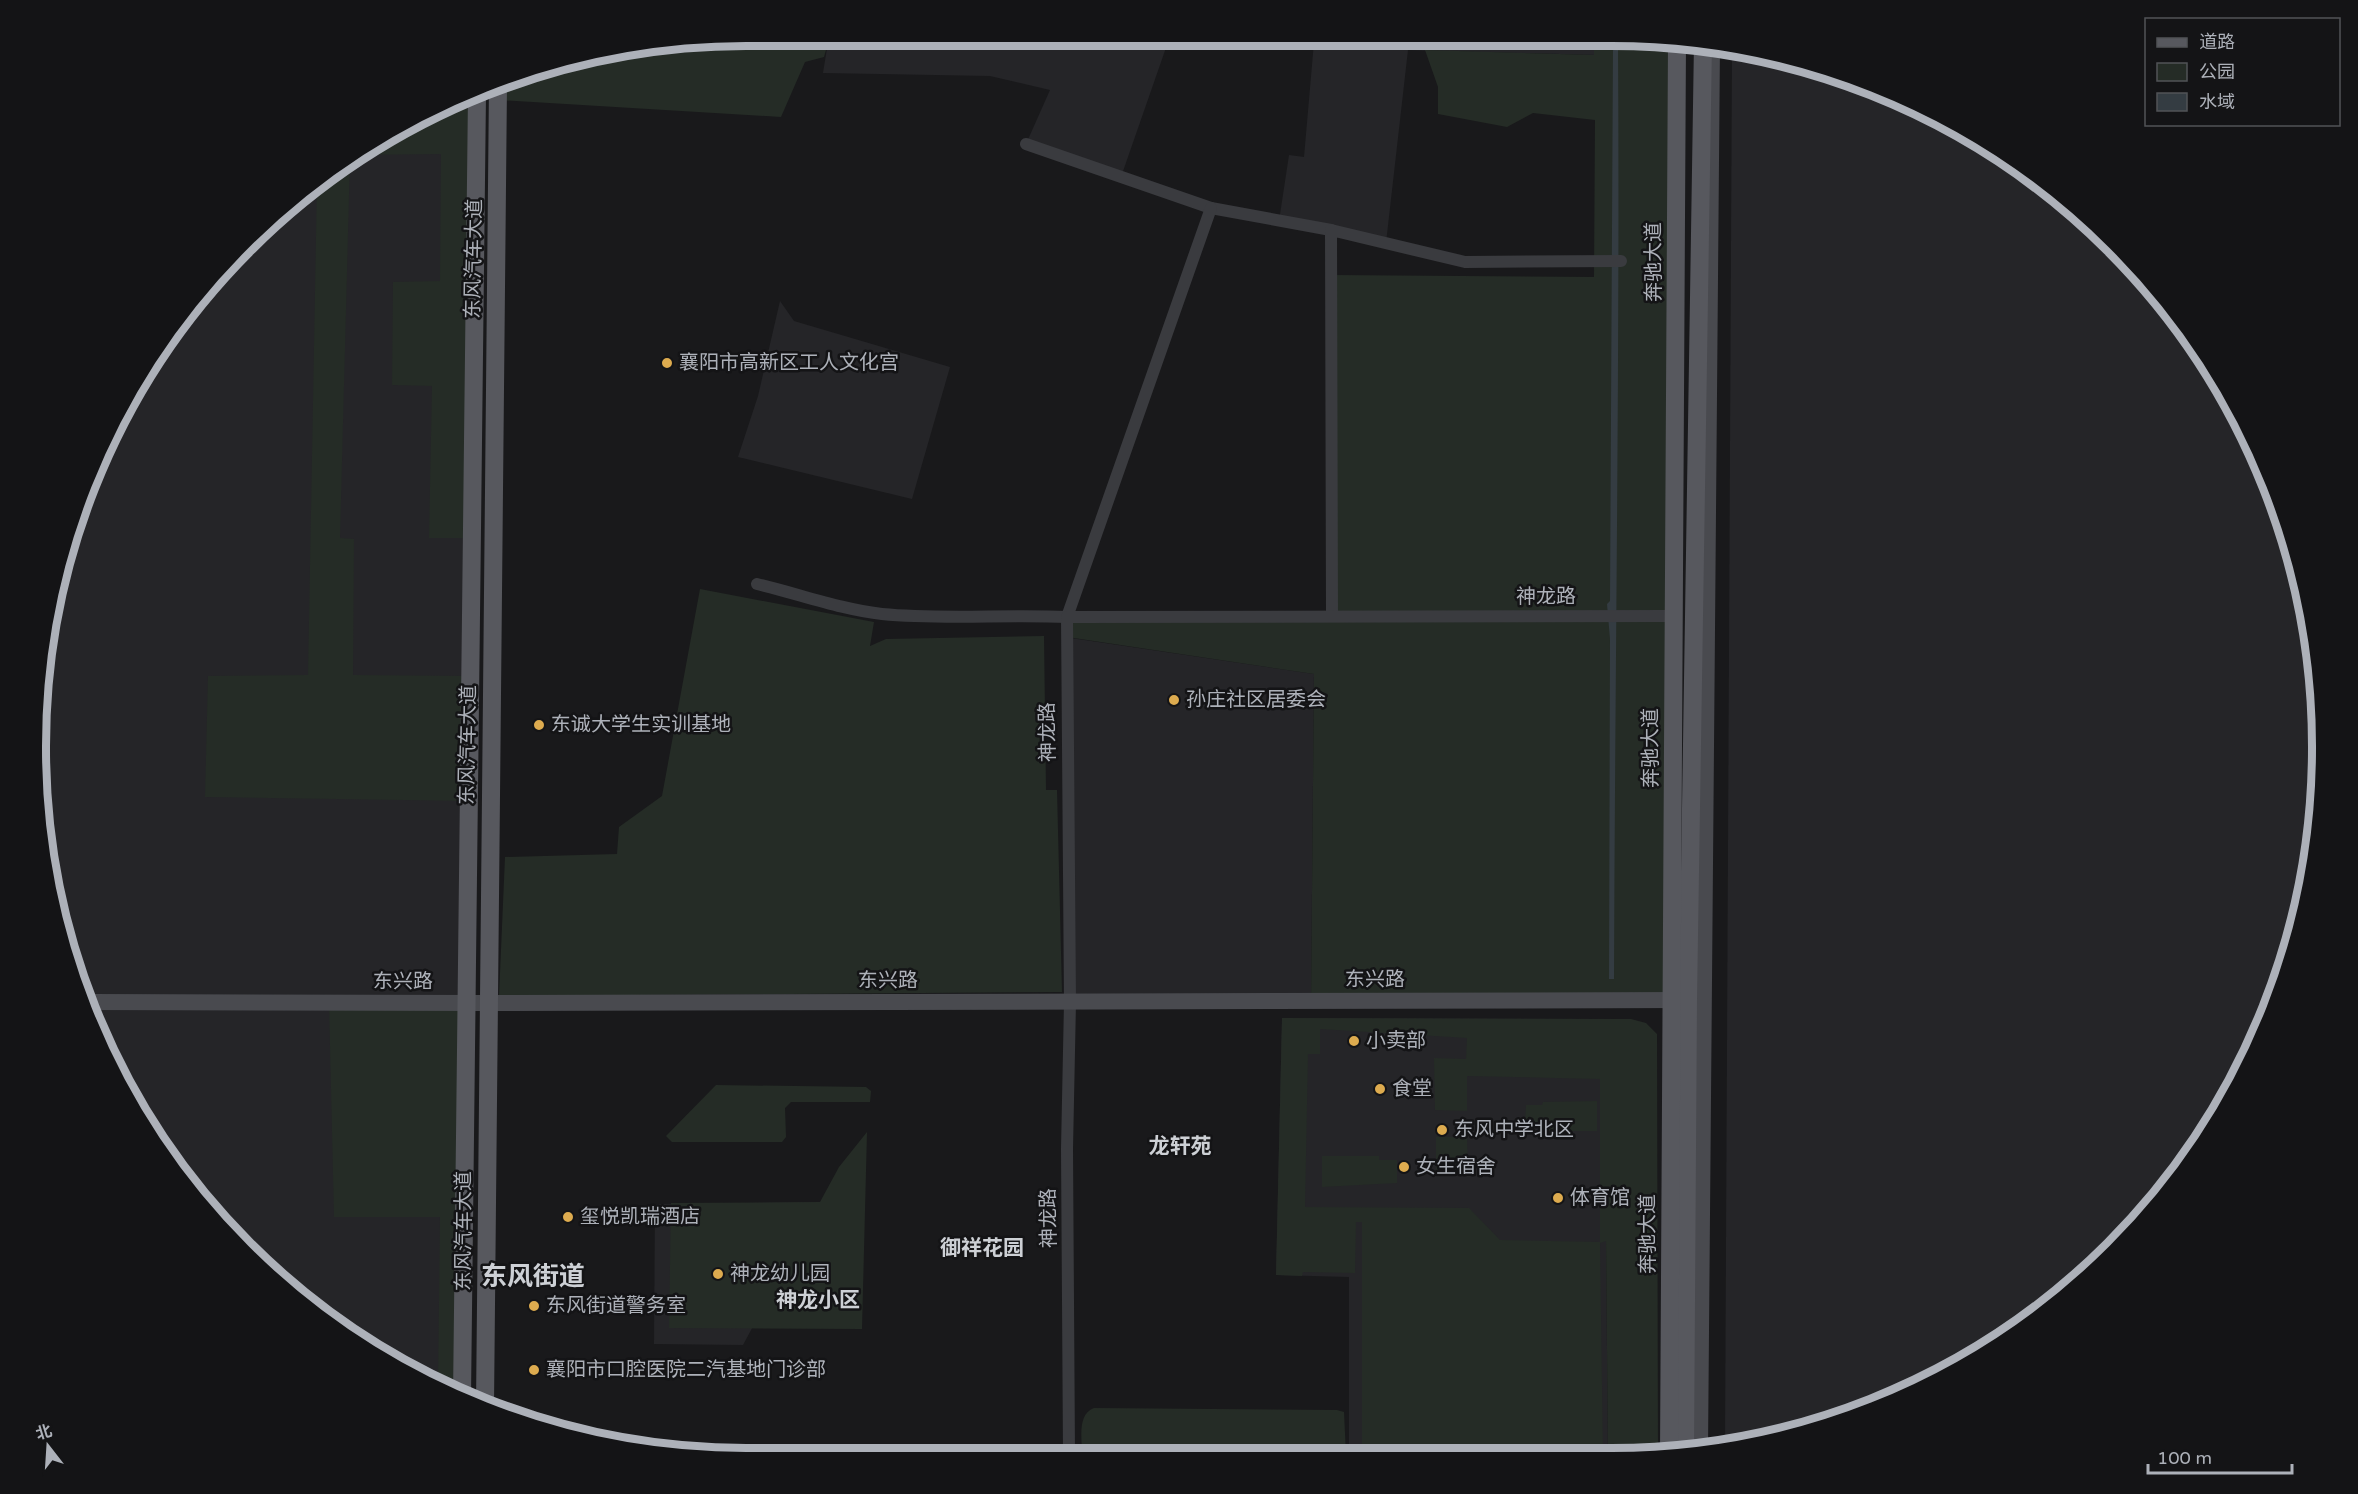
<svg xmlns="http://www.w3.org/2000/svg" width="2358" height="1494" viewBox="0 0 2358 1494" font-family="'Varela Round','Noto Sans SC',sans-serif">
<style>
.built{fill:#252528}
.green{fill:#252c26;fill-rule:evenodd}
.water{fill:#343c42}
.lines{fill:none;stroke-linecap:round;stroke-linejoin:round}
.street{stroke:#3a3b3f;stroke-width:12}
.secondary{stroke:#494a4f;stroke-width:16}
.primary{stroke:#57585e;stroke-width:18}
.poi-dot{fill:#ddab4f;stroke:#141416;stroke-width:2}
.labels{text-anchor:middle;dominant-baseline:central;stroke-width:5;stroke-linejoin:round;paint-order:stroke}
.street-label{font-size:20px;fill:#adb1b9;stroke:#141416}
.poi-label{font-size:20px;fill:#adb1b9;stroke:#141416;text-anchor:start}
.neighbourhood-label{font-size:21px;font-weight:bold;fill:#cdd0d5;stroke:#141416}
.district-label{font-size:26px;font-weight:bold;fill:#cdd0d5;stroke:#141416}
.rim{fill:none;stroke:#adb1b9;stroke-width:8}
</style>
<rect width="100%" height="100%" fill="#19191b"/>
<g class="built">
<path d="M 828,42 L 1168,42 L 1121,177 L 1026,144 L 1050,90 L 990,76 L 823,73 Z"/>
<path d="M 1314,42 L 1594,42 L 1595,55 L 1408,50 L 1386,243 L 1279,221 L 1289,155 L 1304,157 Z"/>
<path d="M 1732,48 L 1795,60 L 1925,109 L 2080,212 L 2175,314 L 2249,432 L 2298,563 L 2320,700 L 2316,839 L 2284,975 L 2227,1102 L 2146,1216 L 2044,1311 L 1926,1385 L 1795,1434 L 1725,1445 Z"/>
<path d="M 477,94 L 462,1397 L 391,1363 L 278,1282 L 212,1216 L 131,1103 L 60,931 L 38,794 L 38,701 L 74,518 L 131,392 L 183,314 L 278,213 L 352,156 Z"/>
<path d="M 780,301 L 794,321 L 950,367 L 912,499 L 738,457 L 758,396 Z"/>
<path d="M 1071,638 L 1314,674 L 1311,1001 L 1070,1002 Z"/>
<path d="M 1282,1018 L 1604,1019 L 1608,1456 L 1349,1455 L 1349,1277 L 1276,1275 Z"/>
<path d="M 820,1202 L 743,1345 L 654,1344 L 655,1204 Z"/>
</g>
<g class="green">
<path d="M 654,42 L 828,42 L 828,43 L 824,57 L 805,62 L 781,117 L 498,100 L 498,84 L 519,74 Z"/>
<path d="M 1594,42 L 1677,42 L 1672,1000 L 1311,1001 L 1314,674 L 1067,637 L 1067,617 L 1332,616 L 1331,275 L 1594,277 L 1595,120 L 1533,113 L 1507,127 L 1438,114 L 1438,87 L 1425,50 L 1594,55 Z"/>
<path d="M 477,94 L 472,538 L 429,538 L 432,386 L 392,385 L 393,282 L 440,281 L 441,154 L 354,155 L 427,119 L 441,119 L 441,112 Z"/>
<path d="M 350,157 L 340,538 L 354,539 L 353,675 L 470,676 L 469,801 L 205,797 L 208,676 L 308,675 L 317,182 Z"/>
<path d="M 700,589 L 874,622 L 870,646 L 886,639 L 1044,636 L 1046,790 L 1057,790 L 1062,992 L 499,996 L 505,857 L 617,854 L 619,827 L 662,796 Z"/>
<path d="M 329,1003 L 466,1003 L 462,1397 L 438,1386 L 440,1217 L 334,1217 Z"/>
<path d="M 1282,1018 L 1631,1019 L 1646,1023 L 1657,1034 L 1658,1456 L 1608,1456 L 1606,1241 L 1600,1243 L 1603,1456 L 1362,1455 L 1362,1222 L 1356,1222 L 1355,1273 L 1303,1272 L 1302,1276 L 1276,1275 ZM 1320,1029 L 1467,1038 L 1466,1059 L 1434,1058 L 1435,1110 L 1467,1111 L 1467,1076 L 1600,1079 L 1600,1242 L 1500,1240 L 1469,1208 L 1305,1207 L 1308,1054 L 1320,1054 Z"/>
<path d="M 716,1085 L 866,1087 L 871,1091 L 870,1102 L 791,1102 L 785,1108 L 786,1137 L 782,1142 L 672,1142 L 666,1136 Z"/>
<path d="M 1597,1101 L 1597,1131 L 1543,1131 L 1543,1127 L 1525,1127 L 1526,1105 L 1542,1105 L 1543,1102 Z"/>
<path d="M 867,1132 L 862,1329 L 669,1328 L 671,1203 L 820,1202 L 839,1167 Z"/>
<path d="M 1436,1137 L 1467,1137 L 1468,1173 L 1436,1173 Z"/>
<path d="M 1322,1156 L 1379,1156 L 1379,1160 L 1397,1160 L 1397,1183 L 1322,1187 Z"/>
<path d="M 1094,1408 L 1337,1410 L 1344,1412 L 1346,1455 L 1082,1454 C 1082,1439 1077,1414 1094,1408 Z"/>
</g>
<path class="water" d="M 1613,42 L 1618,42 C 1620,355 1615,666 1614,979 L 1609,979 L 1610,639 L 1607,604 L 1610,601 Z"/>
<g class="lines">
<g class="street">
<path d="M 1026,144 L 1211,208 L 1331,230"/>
<path d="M 757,584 C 796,593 843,610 882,614 C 944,620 1005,614 1067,617 L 1211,208"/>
<path d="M 1332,616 L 1331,230 L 1465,262 L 1621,261"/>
<path d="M 1069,1454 L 1067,1149 L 1070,1002 L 1067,617 L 1674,616"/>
</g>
<g class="secondary">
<path d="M 90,1002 L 488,1003 L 1685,1000"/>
<path d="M 1700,1449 L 1712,44"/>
</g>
<g class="primary">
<path d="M 462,1397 L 477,94"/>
<path d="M 485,1406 L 498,84"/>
<path d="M 1685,1452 L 1688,1000 L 1703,42"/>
<path d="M 1669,1454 L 1677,42"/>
</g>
</g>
<g class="poi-dot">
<circle cx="667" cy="363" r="6"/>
<circle cx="1174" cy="700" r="6"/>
<circle cx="539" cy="725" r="6"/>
<circle cx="1354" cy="1041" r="6"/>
<circle cx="1380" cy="1089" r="6"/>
<circle cx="1442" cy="1130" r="6"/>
<circle cx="1404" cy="1167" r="6"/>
<circle cx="1558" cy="1198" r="6"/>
<circle cx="568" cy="1217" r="6"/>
<circle cx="718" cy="1274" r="6"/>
<circle cx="534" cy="1306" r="6"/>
<circle cx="534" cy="1370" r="6"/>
</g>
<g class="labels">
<g class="street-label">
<text transform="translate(474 259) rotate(-89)">东风汽车大道</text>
<text transform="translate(1654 262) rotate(-90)">奔驰大道</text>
<text x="1546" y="597">神龙路</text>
<text transform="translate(1048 732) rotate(-91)">神龙路</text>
<text transform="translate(468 745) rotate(-89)">东风汽车大道</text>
<text transform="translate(1651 748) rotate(-90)">奔驰大道</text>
<text x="1375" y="980">东兴路</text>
<text x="888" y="981">东兴路</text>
<text x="403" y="982">东兴路</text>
<text transform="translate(1049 1218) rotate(-91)">神龙路</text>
<text transform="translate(464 1231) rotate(-90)">东风汽车大道</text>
<text transform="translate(1648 1234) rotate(-90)">奔驰大道</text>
</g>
<g class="poi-label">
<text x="679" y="363">襄阳市高新区工人文化宫</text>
<text x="1186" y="700">孙庄社区居委会</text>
<text x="551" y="725">东诚大学生实训基地</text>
<text x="1366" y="1041">小卖部</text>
<text x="1392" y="1089">食堂</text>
<text x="1454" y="1130">东风中学北区</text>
<text x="1416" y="1167">女生宿舍</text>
<text x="1570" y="1198">体育馆</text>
<text x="580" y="1217">玺悦凯瑞酒店</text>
<text x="730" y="1274">神龙幼儿园</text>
<text x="546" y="1306">东风街道警务室</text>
<text x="546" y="1370">襄阳市口腔医院二汽基地门诊部</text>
</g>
<g class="neighbourhood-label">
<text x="1180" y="1146">龙轩苑</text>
<text x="982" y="1248">御祥花园</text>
<text x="818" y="1300">神龙小区</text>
</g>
<g class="district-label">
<text x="533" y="1276">东风街道</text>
</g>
</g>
<path d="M0 0H2358V1494H0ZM746 46H1612A700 700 0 0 1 2312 746V748A700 700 0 0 1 1612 1448H746A700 700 0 0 1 46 748V746A700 700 0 0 1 746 46Z" fill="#141416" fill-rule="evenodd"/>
<path class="rim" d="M746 46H1612A700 700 0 0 1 2312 746V748A700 700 0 0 1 1612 1448H746A700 700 0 0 1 46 748V746A700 700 0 0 1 746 46Z"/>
<rect x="2145" y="18" width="195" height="108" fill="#141416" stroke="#515357" stroke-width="1.5"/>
<rect x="2157" y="38" width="30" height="9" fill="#57585e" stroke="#515357" stroke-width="1.5"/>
<text x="2199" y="48" font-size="18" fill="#adb1b9">道路</text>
<rect x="2157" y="63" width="30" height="18" fill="#252c26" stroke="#515357" stroke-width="1.5"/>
<text x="2199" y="78" font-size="18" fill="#adb1b9">公园</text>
<rect x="2157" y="93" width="30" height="18" fill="#343c42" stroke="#515357" stroke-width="1.5"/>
<text x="2199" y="108" font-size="18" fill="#adb1b9">水域</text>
<g transform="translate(48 1446) rotate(343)" stroke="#141416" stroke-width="4.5" paint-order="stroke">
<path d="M0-4.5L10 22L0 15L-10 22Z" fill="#adb1b9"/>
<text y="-9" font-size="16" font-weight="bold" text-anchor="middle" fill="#adb1b9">北</text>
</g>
<path d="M2148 1464v9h144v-9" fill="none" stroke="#adb1b9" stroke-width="3"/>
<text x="2157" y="1464" font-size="18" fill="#adb1b9" stroke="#141416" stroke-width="4.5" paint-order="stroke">100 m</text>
</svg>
